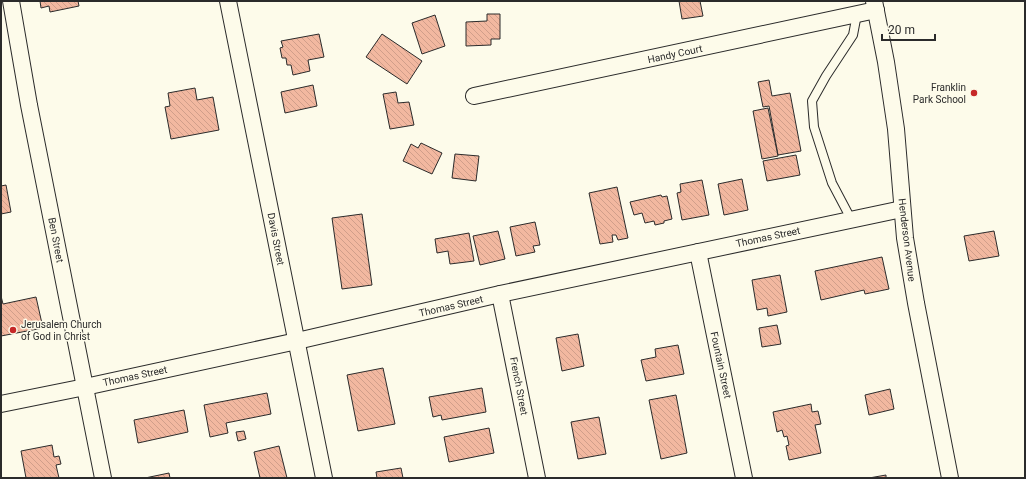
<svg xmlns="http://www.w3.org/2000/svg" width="1026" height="479" viewBox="0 0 1026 479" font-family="Roboto,sans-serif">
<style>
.building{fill:url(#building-back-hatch);stroke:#2b2b2b}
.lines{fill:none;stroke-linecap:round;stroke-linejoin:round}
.lane-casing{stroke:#2b2b2b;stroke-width:10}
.street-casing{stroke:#2b2b2b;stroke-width:18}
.lane{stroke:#fdfbea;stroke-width:8}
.street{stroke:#fdfbea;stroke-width:16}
.poi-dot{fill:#c62828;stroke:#fdfbea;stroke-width:1.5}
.labels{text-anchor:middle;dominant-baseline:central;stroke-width:3;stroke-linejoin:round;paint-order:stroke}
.street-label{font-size:10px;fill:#2b2b2b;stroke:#fdfbea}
.poi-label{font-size:10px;fill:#2b2b2b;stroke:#fdfbea;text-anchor:end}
</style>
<defs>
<pattern id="building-back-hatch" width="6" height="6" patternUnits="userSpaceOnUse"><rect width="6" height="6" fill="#f2b8a0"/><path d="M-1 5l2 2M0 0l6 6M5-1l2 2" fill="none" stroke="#d09e8a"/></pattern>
</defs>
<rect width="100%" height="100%" fill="#fdfbea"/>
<g class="building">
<path d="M 40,1 L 78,1 L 79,6 L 50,12 L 49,6 L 41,8 Z"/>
<path d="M 679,1 L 700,1 L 703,16 L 682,19 Z"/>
<path d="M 487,14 L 500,14 L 500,39 L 491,39 L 491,45 L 466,46 L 466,22 L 487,21 Z"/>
<path d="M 435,15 L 445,46 L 422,54 L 412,23 Z"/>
<path d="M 319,34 L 324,57 L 308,60 L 310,71 L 293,75 L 291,65 L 287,65 L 286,58 L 282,58 L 280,48 L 283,47 L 281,41 Z"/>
<path d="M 382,34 L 422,61 L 407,84 L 366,57 Z"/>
<path d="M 769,80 L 772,96 L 790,93 L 801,151 L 778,155 L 769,106 L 763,107 L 758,82 Z"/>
<path d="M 313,85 L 317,106 L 285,113 L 281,92 Z"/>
<path d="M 195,88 L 197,100 L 213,97 L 219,130 L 171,139 L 165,107 L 170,106 L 168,93 Z"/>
<path d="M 396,92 L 398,103 L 409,102 L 414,125 L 390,129 L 383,94 Z"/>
<path d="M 768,108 L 778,156 L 762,159 L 753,111 Z"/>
<path d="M 421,143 L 442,153 L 432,174 L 403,161 L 411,144 L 418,148 Z"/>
<path d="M 455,154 L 479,156 L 476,181 L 452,178 Z"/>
<path d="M 796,155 L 800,175 L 767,181 L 763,161 Z"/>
<path d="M 742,179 L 748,210 L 724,215 L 718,184 Z"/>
<path d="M 702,180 L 709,215 L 682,220 L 677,193 L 681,192 L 680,184 Z"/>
<path d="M 6,185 L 11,212 L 1,214 L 1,186 Z"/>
<path d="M 617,187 L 628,238 L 618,240 L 616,235 L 612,235 L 613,242 L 600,244 L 589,193 Z"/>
<path d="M 661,195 L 662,197 L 667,196 L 672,219 L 664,221 L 664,223 L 655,225 L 654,221 L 645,223 L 642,213 L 634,215 L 630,202 Z"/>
<path d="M 362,214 L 372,285 L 342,289 L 332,218 Z"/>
<path d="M 535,222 L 540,245 L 533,246 L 535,252 L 516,256 L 510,227 Z"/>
<path d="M 498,231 L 505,259 L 480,265 L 473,236 Z"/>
<path d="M 994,231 L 999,256 L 969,261 L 964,236 Z"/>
<path d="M 469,233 L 474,261 L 450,264 L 448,251 L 437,253 L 435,239 Z"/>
<path d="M 882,257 L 889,289 L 865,294 L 864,290 L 821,300 L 815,271 Z"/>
<path d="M 780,275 L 787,312 L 768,316 L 767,308 L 757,310 L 752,280 Z"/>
<path d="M 1,296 L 3,304 L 36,297 L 43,328 L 1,336 Z"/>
<path d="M 777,325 L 781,344 L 762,347 L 759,328 Z"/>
<path d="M 578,334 L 584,366 L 562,371 L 556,338 Z"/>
<path d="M 678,345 L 684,374 L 646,381 L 641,360 L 656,357 L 655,349 Z"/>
<path d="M 383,368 L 395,424 L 358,431 L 347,375 Z"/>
<path d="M 482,388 L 486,412 L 442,420 L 441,415 L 433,417 L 429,397 Z"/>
<path d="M 890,389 L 894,409 L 869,415 L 865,395 Z"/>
<path d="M 267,393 L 271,414 L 226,423 L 228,433 L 210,437 L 204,405 Z"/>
<path d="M 676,395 L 687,453 L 661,459 L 649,400 Z"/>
<path d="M 811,404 L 812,412 L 818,411 L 821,424 L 815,425 L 821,453 L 789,460 L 786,446 L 789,445 L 787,436 L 784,437 L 782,430 L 777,432 L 773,412 Z"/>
<path d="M 184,410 L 188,432 L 138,443 L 134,420 Z"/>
<path d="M 599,417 L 606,454 L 578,459 L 571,422 Z"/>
<path d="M 489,428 L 494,453 L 449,462 L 444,437 Z"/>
<path d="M 244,431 L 246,439 L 238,441 L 236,432 Z"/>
<path d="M 52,445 L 54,457 L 59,456 L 61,464 L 56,465 L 59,478 L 26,478 L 21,451 Z"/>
<path d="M 279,446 L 287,478 L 260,478 L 254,452 Z"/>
<path d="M 401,468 L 403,478 L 377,478 L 376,472 Z"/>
<path d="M 169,473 L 170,478 L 145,478 Z"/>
<path d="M 886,475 L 886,478 L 869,478 Z"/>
</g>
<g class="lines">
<defs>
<path id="lane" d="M 851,219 L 832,183 L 814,127 L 812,101 L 826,76 L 853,35 L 857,14"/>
<g id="street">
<path d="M 11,1 L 29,105 L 103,478"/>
<path d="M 228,1 L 324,478"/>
<path d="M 874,1 L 886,62 L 896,129 L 905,238 L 916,303 L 950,478"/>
<path d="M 474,96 L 876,10"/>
<path d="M 698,252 L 744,478"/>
<path d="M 500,294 L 537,478"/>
<path d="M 1,404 L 85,387 L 297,341 L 500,294 L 902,209"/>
</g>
</defs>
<use href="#lane" class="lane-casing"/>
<use href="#street" class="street-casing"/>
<use href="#lane" class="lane"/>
<use href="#street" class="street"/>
</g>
<g class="poi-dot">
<circle cx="974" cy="93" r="4"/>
<circle cx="13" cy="330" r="4"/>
</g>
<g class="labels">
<g class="street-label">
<text transform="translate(675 54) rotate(-12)">Handy Court</text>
<text transform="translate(768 237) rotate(-12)">Thomas Street</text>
<text transform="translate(276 239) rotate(79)">Davis Street</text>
<text transform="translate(56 240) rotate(79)">Ben Street</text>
<text transform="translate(907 240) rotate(83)">Henderson Avenue</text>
<text transform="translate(451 306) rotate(-13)">Thomas Street</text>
<text transform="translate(721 365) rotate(78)">Fountain Street</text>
<text transform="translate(135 376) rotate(-12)">Thomas Street</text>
<text transform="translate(519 386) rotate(79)">French Street</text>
</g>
<g class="poi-label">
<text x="966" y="87">Franklin<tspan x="966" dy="12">Park School</tspan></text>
<text x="21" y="324" text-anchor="start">Jerusalem Church<tspan x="21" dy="12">of God in Christ</tspan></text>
</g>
</g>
<rect width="1026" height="479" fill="none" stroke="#2b2b2b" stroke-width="4"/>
<path d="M882 34v6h53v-6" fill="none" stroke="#2b2b2b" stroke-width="2"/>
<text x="888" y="34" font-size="12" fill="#2b2b2b" stroke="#fdfbea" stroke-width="3" paint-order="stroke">20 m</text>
</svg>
